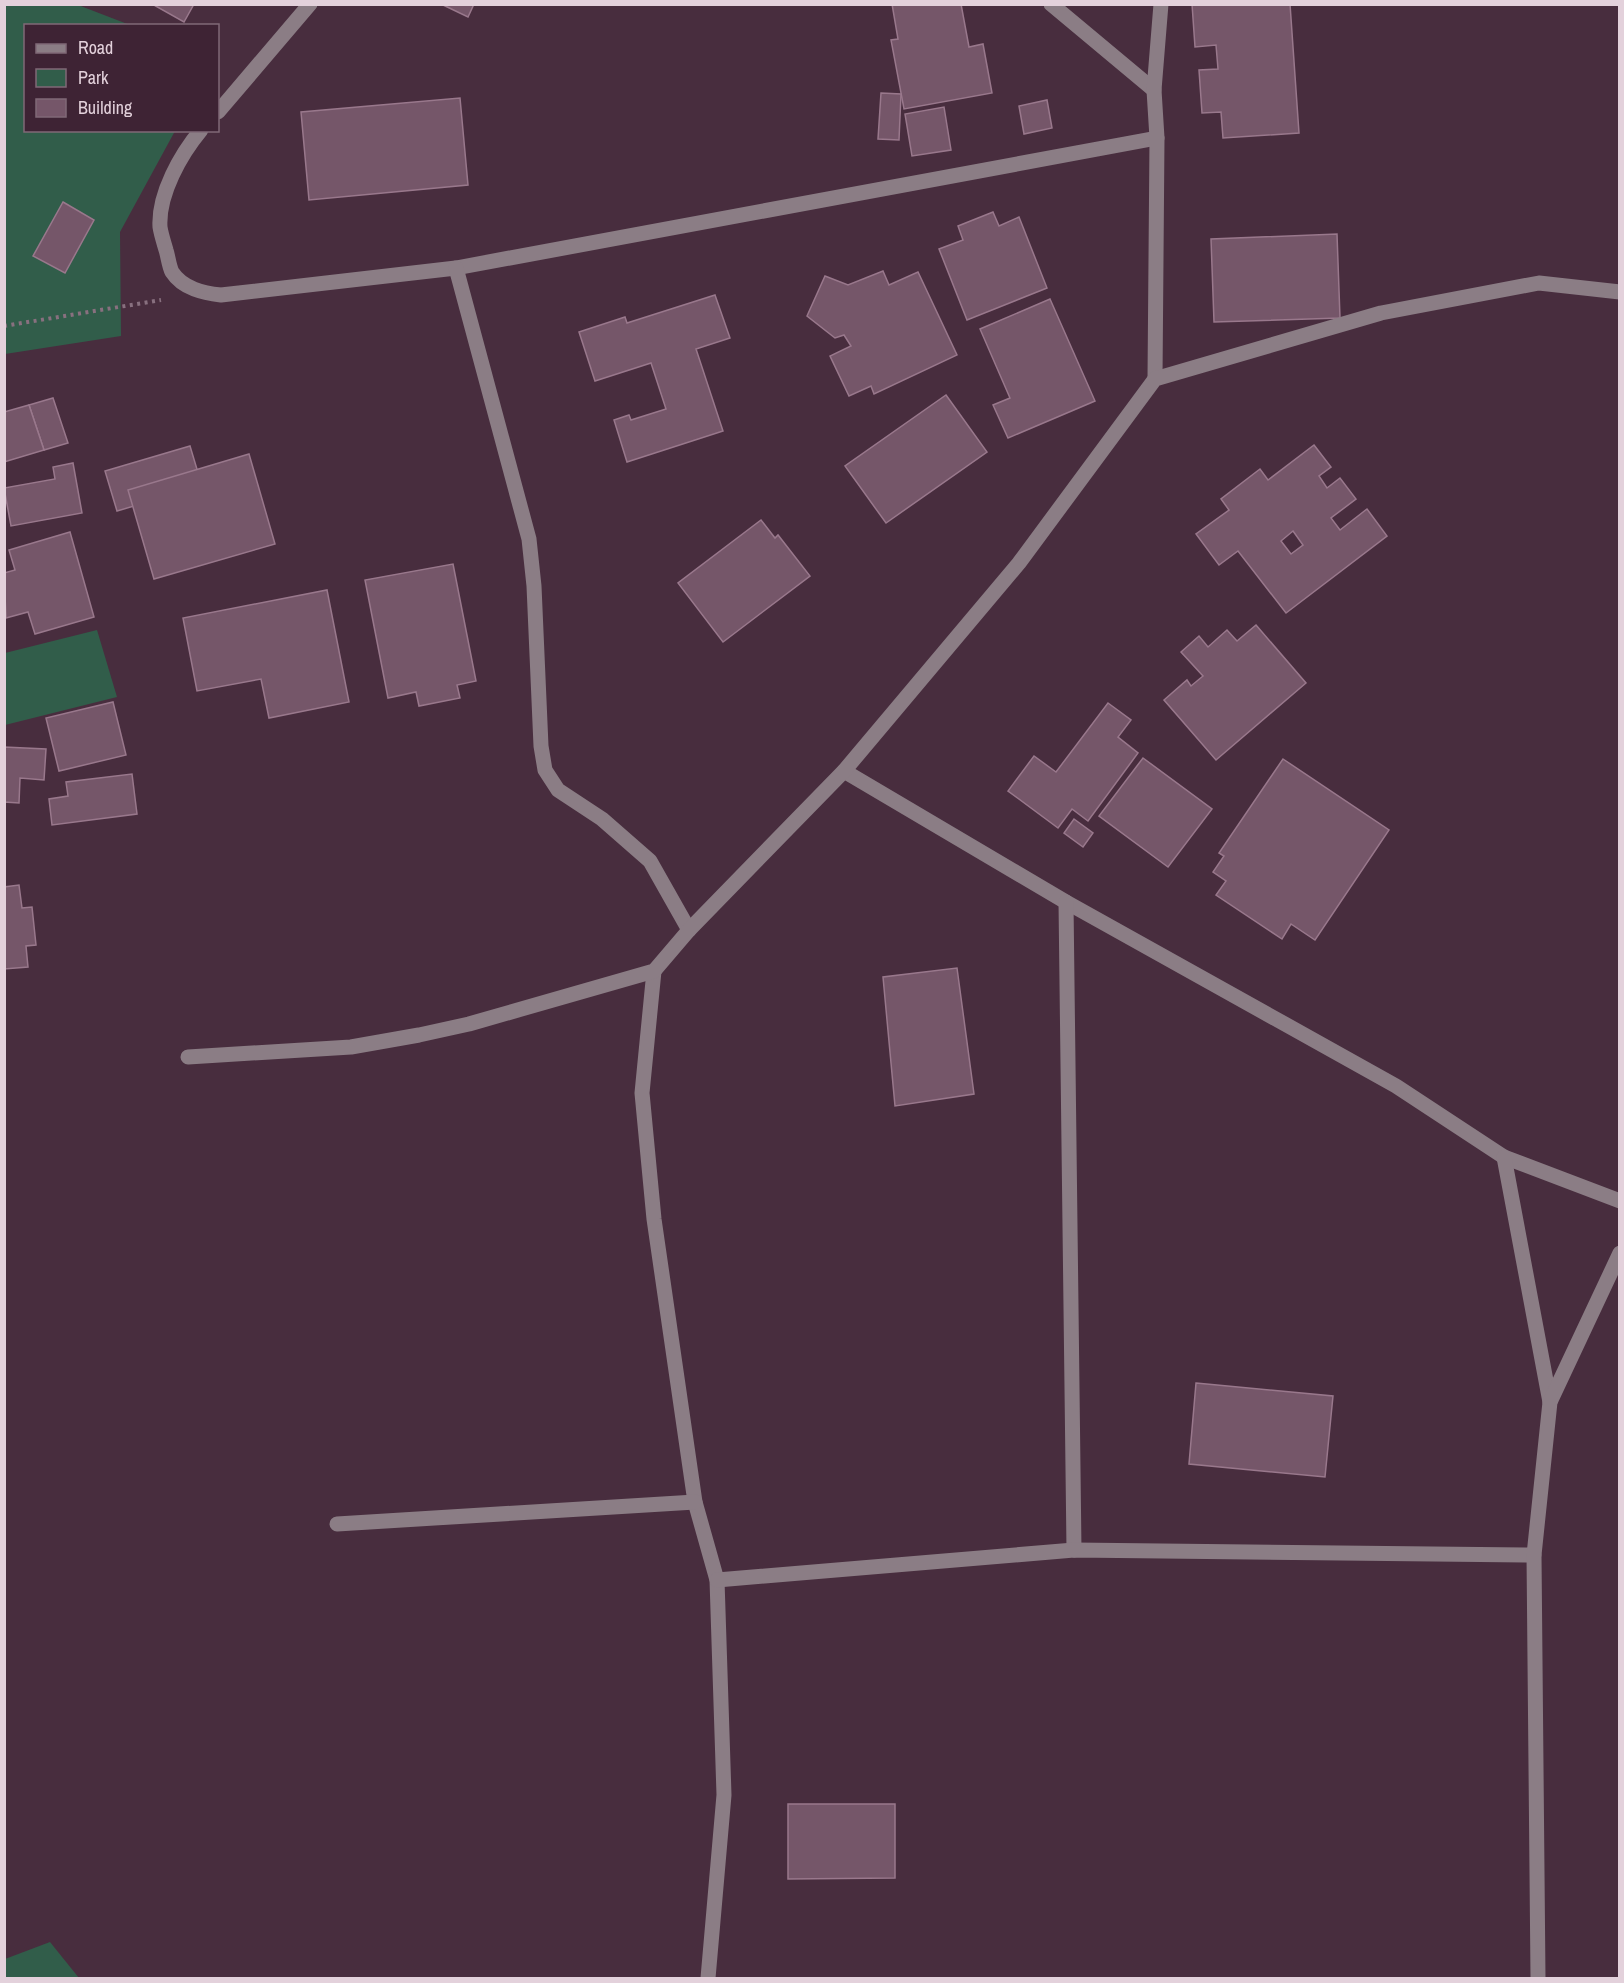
<svg xmlns="http://www.w3.org/2000/svg" width="1624" height="1983" viewBox="0 0 1624 1983" font-family="'Archivo Narrow',sans-serif">
<style>
.green{fill:#315d4a}
.building{fill:#755669;stroke:#99788c;stroke-width:1.5;fill-rule:evenodd}
.lines{fill:none;stroke-linecap:round;stroke-linejoin:round}
.path{stroke:#88707f;stroke-width:4;stroke-dasharray:3 4.5;stroke-linecap:butt}
.minor{stroke:#8b7d85;stroke-width:15}
</style>
<rect width="100%" height="100%" fill="#482d3e"/>
<g class="green">
<path d="M 5,5 L 78,5 L 130,25 L 26,26 L 26,130 L 175,131 L 120,232 L 121,336 L 5,354 Z"/>
<path d="M 97,630 L 117,697 L 5,725 L 5,653 Z"/>
<path d="M 50,1942 L 79,1978 L 5,1978 L 5,1959 Z"/>
</g>
<g class="building">
<path d="M 152,4 L 194,4 L 184,22 Z"/>
<path d="M 441,4 L 474,4 L 468,17 Z"/>
<path d="M 892,4 L 961,4 L 969,47 L 983,44 L 992,93 L 904,109 L 891,40 L 898,39 Z"/>
<path d="M 1192,4 L 1290,4 L 1299,133 L 1223,138 L 1221,112 L 1202,113 L 1199,70 L 1218,69 L 1216,45 L 1195,47 Z"/>
<path d="M 881,93 L 901,94 L 899,140 L 878,139 Z"/>
<path d="M 460,98 L 468,185 L 309,200 L 301,112 Z"/>
<path d="M 1047,100 L 1052,128 L 1024,134 L 1019,106 Z"/>
<path d="M 944,107 L 951,150 L 912,156 L 905,114 Z"/>
<path d="M 63,202 L 94,220 L 65,273 L 33,256 Z"/>
<path d="M 993,212 L 999,226 L 1019,217 L 1047,288 L 967,320 L 939,249 L 963,240 L 958,226 Z"/>
<path d="M 1337,234 L 1340,318 L 1214,322 L 1211,239 Z"/>
<path d="M 883,271 L 889,285 L 918,272 L 957,355 L 874,394 L 871,386 L 849,396 L 830,356 L 851,346 L 844,335 L 835,338 L 807,316 L 825,276 L 848,285 Z"/>
<path d="M 715,295 L 730,338 L 696,349 L 723,431 L 627,462 L 614,420 L 629,415 L 631,420 L 666,409 L 651,363 L 595,381 L 579,332 L 625,317 L 627,323 Z"/>
<path d="M 1050,299 L 1095,401 L 1008,438 L 993,405 L 1010,398 L 980,329 Z"/>
<path d="M 946,395 L 987,452 L 886,523 L 845,466 Z"/>
<path d="M 53,398 L 68,443 L 44,450 L 29,405 Z"/>
<path d="M 29,405 L 44,450 L 4,462 L 4,412 Z"/>
<path d="M 1314,445 L 1331,467 L 1319,476 L 1327,488 L 1340,478 L 1356,499 L 1331,518 L 1340,530 L 1367,509 L 1387,536 L 1286,613 L 1238,551 L 1219,565 L 1196,534 L 1229,510 L 1221,499 L 1260,469 L 1268,480 ZM 1293,531 L 1303,545 L 1291,554 L 1281,541 Z"/>
<path d="M 190,446 L 202,486 L 117,511 L 105,471 Z"/>
<path d="M 249,454 L 275,544 L 154,579 L 128,490 Z"/>
<path d="M 73,463 L 82,513 L 11,526 L 4,488 L 55,479 L 53,467 Z"/>
<path d="M 761,520 L 775,538 L 778,535 L 810,576 L 723,642 L 678,583 Z"/>
<path d="M 70,532 L 94,617 L 35,634 L 28,612 L 6,618 L 4,573 L 15,570 L 9,550 Z"/>
<path d="M 453,564 L 476,681 L 457,685 L 460,698 L 419,706 L 416,692 L 388,698 L 365,580 Z"/>
<path d="M 327,590 L 349,702 L 269,718 L 261,679 L 197,691 L 183,618 Z"/>
<path d="M 1256,625 L 1306,683 L 1216,760 L 1164,700 L 1187,680 L 1191,686 L 1203,676 L 1181,652 L 1199,636 L 1208,647 L 1227,630 L 1237,641 Z"/>
<path d="M 113,702 L 126,755 L 59,771 L 46,718 Z"/>
<path d="M 1108,703 L 1131,720 L 1118,737 L 1138,753 L 1088,821 L 1072,809 L 1058,828 L 1008,791 L 1034,756 L 1056,772 Z"/>
<path d="M 4,747 L 46,749 L 44,780 L 20,778 L 19,803 L 4,802 Z"/>
<path d="M 1143,758 L 1212,809 L 1168,867 L 1099,816 Z"/>
<path d="M 1283,759 L 1389,830 L 1315,940 L 1291,924 L 1282,939 L 1216,895 L 1226,881 L 1213,872 L 1224,856 L 1219,853 Z"/>
<path d="M 132,774 L 137,814 L 52,825 L 49,799 L 68,796 L 66,782 Z"/>
<path d="M 1074,819 L 1093,833 L 1083,847 L 1064,833 Z"/>
<path d="M 19,885 L 22,908 L 32,907 L 36,945 L 26,946 L 28,967 L 4,969 L 4,887 Z"/>
<path d="M 957,968 L 974,1094 L 895,1106 L 883,977 Z"/>
<path d="M 1196,1383 L 1333,1396 L 1325,1477 L 1189,1464 Z"/>
<path d="M 788,1804 L 895,1804 L 895,1878 L 788,1879 Z"/>
</g>
<g class="lines">
<path class="path" d="M 4,326 L 161,300"/>
<g class="minor">
<path d="M 1051,4 L 1154,90"/>
<path d="M 218,112 L 310,4"/>
<path d="M 201,130 C 181,154 158,194 160,227 C 161,234 164,243 166,250 C 168,256 169,266 172,272 C 183,289 204,293 221,295 L 456,268 L 1157,138"/>
<path d="M 456,268 L 529,539 L 534,586 L 541,746 L 545,770 L 558,790 L 602,819 L 650,861 L 689,930"/>
<path d="M 1155,379 L 1157,138 L 1154,90 L 1161,4"/>
<path d="M 844,771 L 1066,902 L 1396,1086 L 1504,1157 L 1620,1201"/>
<path d="M 1066,902 L 1074,1550"/>
<path d="M 654,971 L 642,1093 L 654,1219 L 695,1502 L 717,1580 L 724,1795 L 708,1978"/>
<path d="M 188,1057 L 351,1047 L 419,1035 L 469,1024 L 654,971 L 689,930 L 844,771 L 1019,563 L 1155,379 L 1381,313 L 1539,283 L 1620,292"/>
<path d="M 1504,1157 L 1550,1402"/>
<path d="M 337,1524 L 695,1502"/>
<path d="M 717,1580 L 1074,1550 L 1534,1555"/>
<path d="M 1538,1978 L 1534,1555 L 1550,1402 L 1620,1253"/>
</g>
</g>
<rect width="1624" height="1983" fill="none" stroke="#e3d1db" stroke-width="12"/>
<rect x="24" y="24" width="195" height="108" fill="#3e2334" stroke="#806977" stroke-width="1.5"/>
<rect x="36" y="44" width="30" height="9" fill="#8b7d85" stroke="#806977" stroke-width="1.5"/>
<text x="78" y="54" font-size="18" fill="#e3d1db">Road</text>
<rect x="36" y="69" width="30" height="18" fill="#315d4a" stroke="#806977" stroke-width="1.5"/>
<text x="78" y="84" font-size="18" fill="#e3d1db">Park</text>
<rect x="36" y="99" width="30" height="18" fill="#755669" stroke="#806977" stroke-width="1.5"/>
<text x="78" y="114" font-size="18" fill="#e3d1db">Building</text>
</svg>
